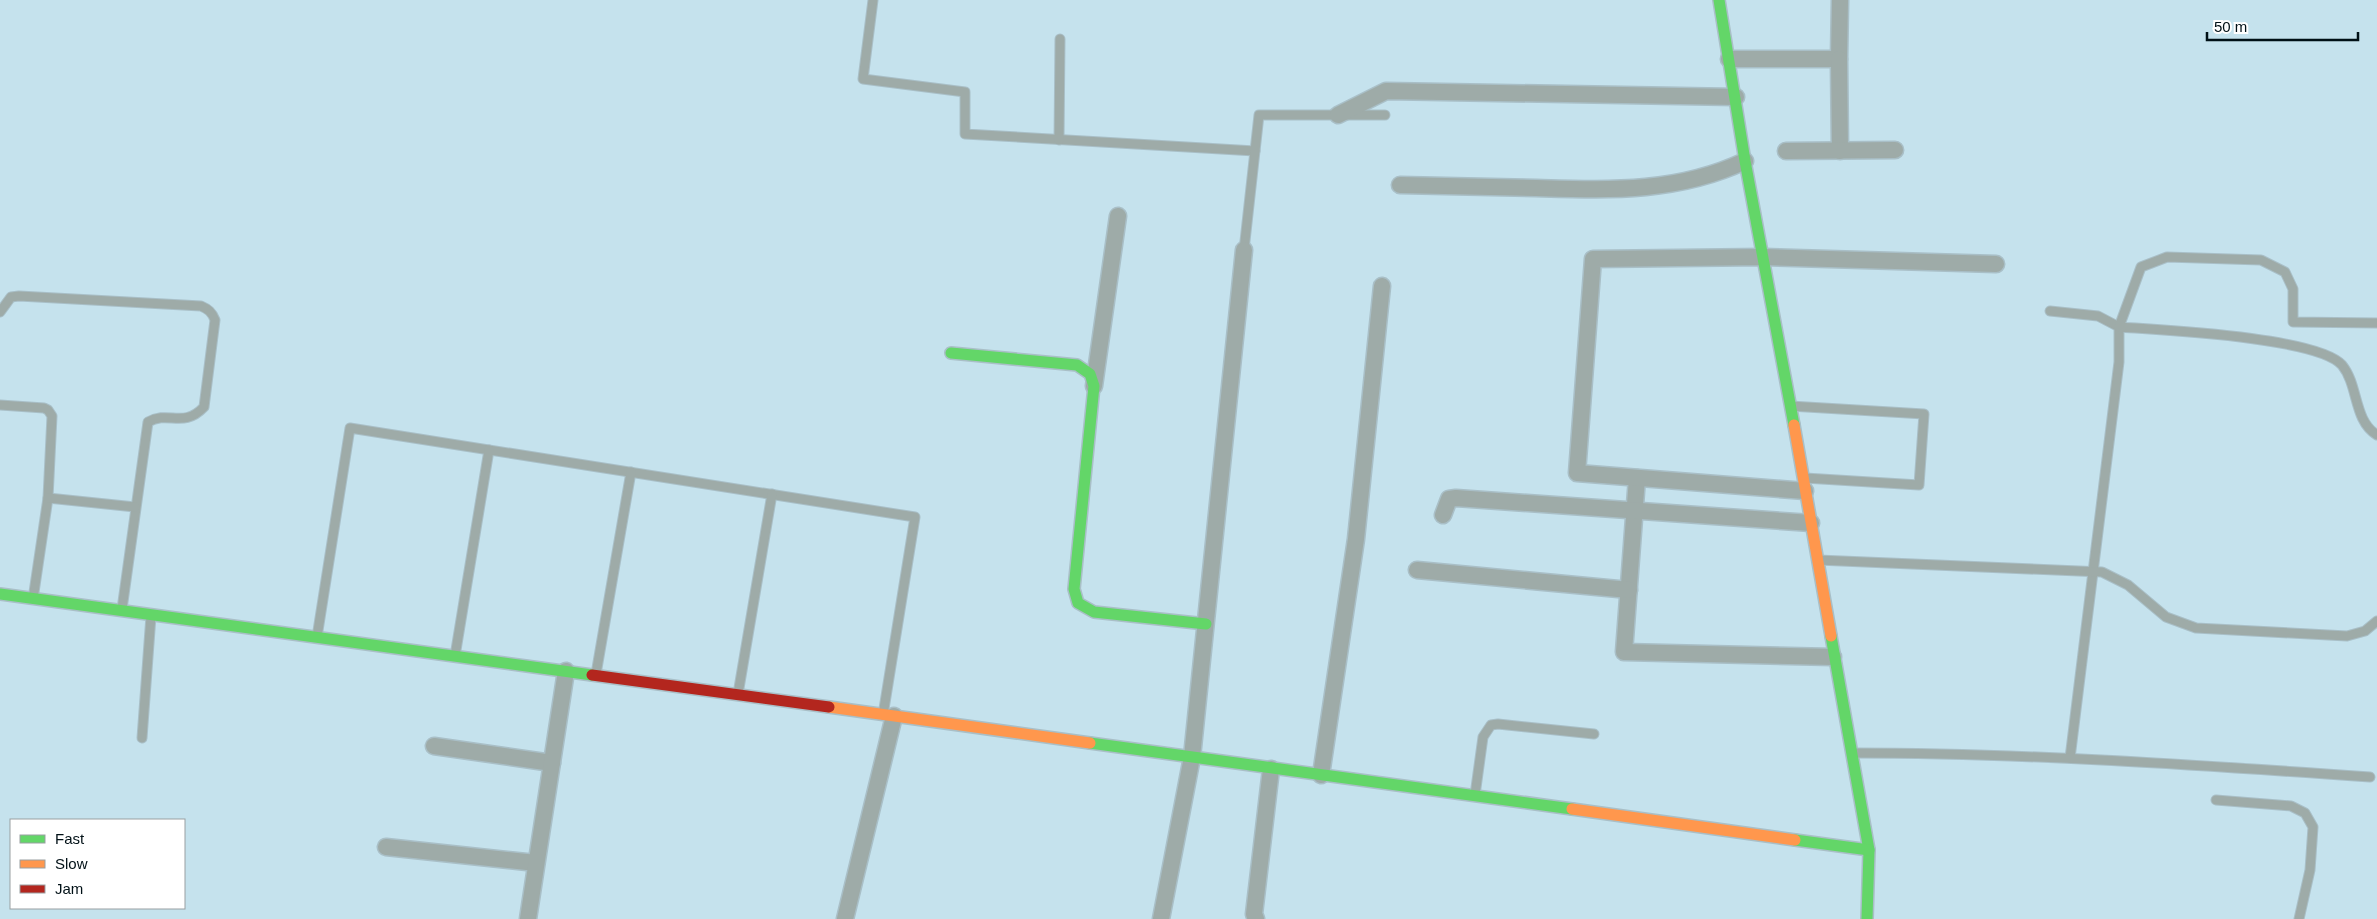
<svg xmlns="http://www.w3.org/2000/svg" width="2377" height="919" viewBox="0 0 2377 919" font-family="Helvetica,sans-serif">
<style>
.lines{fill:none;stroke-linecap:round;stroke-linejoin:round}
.lane-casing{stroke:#a9bfc7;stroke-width:11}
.street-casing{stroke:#a9bfc7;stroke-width:19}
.fast-casing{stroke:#a9bfc7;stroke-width:14}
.slow-casing{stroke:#a9bfc7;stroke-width:14}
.jam-casing{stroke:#a9bfc7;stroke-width:14}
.lane{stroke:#9eaba8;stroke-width:9}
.street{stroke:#9eaba8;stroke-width:16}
.fast{stroke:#63d668;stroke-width:11}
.slow{stroke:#ff974d;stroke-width:11}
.jam{stroke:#b3261e;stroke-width:11}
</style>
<rect width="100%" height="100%" fill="#c5e2ed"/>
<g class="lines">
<defs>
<g id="lane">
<path d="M 873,0 L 863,79 L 965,92 L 965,134 L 1255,151"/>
<path d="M 1059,140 L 1060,39"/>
<path d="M 1244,250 L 1259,115 L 1385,115"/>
<path d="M 2050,311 L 2098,316 L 2119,327 L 2119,362 L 2070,758"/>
<path d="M 0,312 L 11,297 L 19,296 L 201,306 C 208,309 212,312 215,320 L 204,407 C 183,429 169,410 148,422 L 122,609"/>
<path d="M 2377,323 L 2293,322 L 2293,289 L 2285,272 L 2261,260 L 2167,257 L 2141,267 L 2119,327 C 2160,330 2317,337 2342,365 C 2359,386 2353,420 2377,435"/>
<path d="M 0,405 L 44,408 L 48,410 L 52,416 L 48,498 L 33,599"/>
<path d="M 1790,406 L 1924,414 L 1919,485 L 1805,478"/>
<path d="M 48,498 L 135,507"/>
<path d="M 1818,560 L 2102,572 L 2128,585 L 2166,617 L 2196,628 L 2347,636 L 2365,631 L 2377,621"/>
<path d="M 317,637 L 350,428 L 915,517 L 883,715"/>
<path d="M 455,656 L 489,450"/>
<path d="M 596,674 L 631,472"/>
<path d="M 738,694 L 772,494"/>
<path d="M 142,738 L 151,616"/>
<path d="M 1853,753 C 2026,753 2198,765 2370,777"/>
<path d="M 1475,795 L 1483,737 L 1491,725 L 1498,724 L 1594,734"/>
<path d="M 2216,800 L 2291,806 L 2305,813 L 2313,827 L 2310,870 L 2299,919"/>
</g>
<g id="street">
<path d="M 1729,59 L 1839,59 L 1840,0"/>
<path d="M 1839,59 L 1840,151"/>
<path d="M 1338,115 L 1386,91 L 1736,97"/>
<path d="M 1786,151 L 1895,150"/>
<path d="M 1400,185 C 1445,186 1491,187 1536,188 C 1609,190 1677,193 1745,161"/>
<path d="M 1094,386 L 1118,216"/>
<path d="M 1637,478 L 1624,652 L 1833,657"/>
<path d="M 1805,491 L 1577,473 L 1593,259 L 1764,257 L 1996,264"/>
<path d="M 1443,515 L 1449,499 L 1456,498 L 1811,523"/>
<path d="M 1417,570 L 1629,590"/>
<path d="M 434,746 L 552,763"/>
<path d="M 1321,775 L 1356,539 L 1382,286"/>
<path d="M 386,847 L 536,863"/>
<path d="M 528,919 L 566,671"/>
<path d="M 845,919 L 894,716"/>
<path d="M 1161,919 L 1192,757 L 1244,250"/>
<path d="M 1256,919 L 1254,914 L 1271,769"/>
</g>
<g id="fast">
<path d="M 1719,0 L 1745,161 L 1794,425"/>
<path d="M 951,353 L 1077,365 L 1090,374 L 1094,386 L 1074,589 L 1078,603 L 1094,612 L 1206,624"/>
<path d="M 0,594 L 592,675"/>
<path d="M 1831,636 L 1869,850 L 1867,919"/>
<path d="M 1090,743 L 1572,809"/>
<path d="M 1795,840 L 1869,850"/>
</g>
<g id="slow">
<path d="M 1794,425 L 1831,636"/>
<path d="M 829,707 L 1090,743"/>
<path d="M 1572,809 L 1795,840"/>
</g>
<path id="jam" d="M 592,675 L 829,707"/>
</defs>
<use href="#lane" class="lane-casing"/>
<use href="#street" class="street-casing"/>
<use href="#fast" class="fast-casing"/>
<use href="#slow" class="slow-casing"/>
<use href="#jam" class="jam-casing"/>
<use href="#lane" class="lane"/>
<use href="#street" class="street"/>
<use href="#fast" class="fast"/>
<use href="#slow" class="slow"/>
<use href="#jam" class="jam"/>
</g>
<rect x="10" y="819" width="175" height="90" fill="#ffffff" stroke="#999fa2"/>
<rect x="20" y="835" width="25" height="8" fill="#63d668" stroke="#999fa2"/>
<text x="55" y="844" font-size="15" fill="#001016">Fast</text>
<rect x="20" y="860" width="25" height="8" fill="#ff974d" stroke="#999fa2"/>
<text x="55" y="869" font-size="15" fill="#001016">Slow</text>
<rect x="20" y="885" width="25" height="8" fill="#b3261e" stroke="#999fa2"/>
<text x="55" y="894" font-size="15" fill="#001016">Jam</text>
<path d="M2207 32v8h151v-8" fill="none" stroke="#001016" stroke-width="2.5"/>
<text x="2214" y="32" font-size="15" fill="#001016" stroke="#ffffff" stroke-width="4" paint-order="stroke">50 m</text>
</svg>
